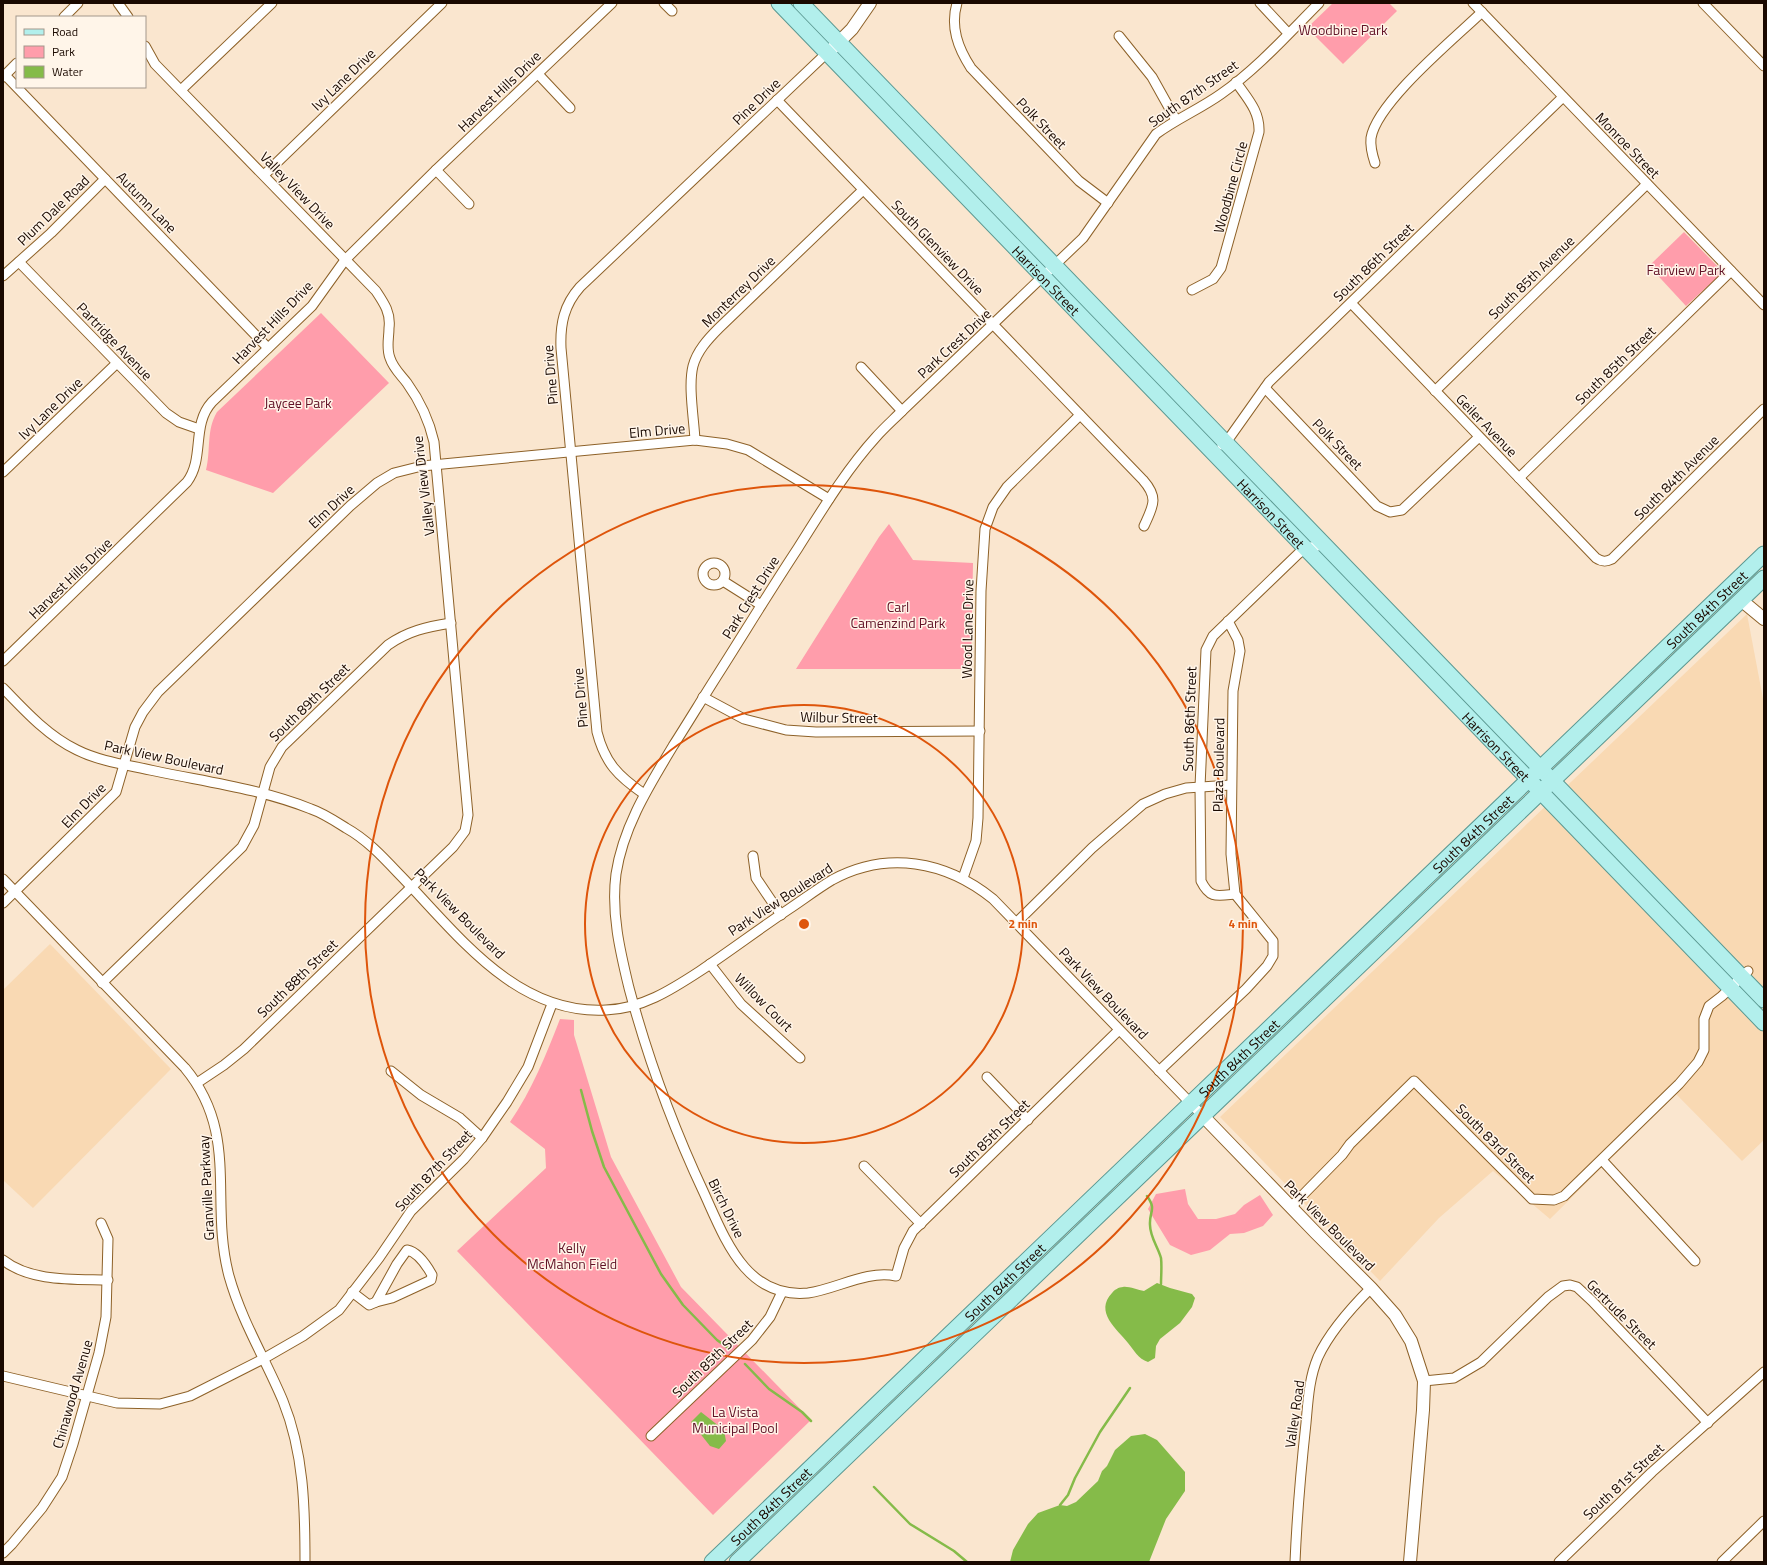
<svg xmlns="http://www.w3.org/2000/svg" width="1767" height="1565" viewBox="0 0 1767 1565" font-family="'Titillium Web',sans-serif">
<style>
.built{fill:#f9d9b3}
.green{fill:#ff9dab}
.water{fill:#85bb49}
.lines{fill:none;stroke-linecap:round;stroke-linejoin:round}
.stream{stroke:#85bb49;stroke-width:2.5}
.minor-casing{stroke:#8d6128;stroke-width:11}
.tertiary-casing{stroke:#8d6128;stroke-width:14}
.primary-casing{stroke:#5b9891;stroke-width:17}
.minor{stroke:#fff;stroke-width:9}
.tertiary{stroke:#fff;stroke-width:12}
.primary{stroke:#b2efec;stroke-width:15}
.ring{fill:none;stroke:#de550b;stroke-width:2}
.labels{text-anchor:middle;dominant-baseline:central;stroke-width:3;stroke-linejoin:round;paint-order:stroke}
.park-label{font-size:14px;fill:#621327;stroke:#fff5e9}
.street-label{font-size:14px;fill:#1a0900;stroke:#fff5e9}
.centre{fill:#de550b;stroke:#fff5e9;stroke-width:2}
.ring-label{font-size:12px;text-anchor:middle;font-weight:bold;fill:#de550b;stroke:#fff5e9;stroke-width:3;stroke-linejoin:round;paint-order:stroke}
</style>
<rect width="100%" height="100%" fill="#fae6cf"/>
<g class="built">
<path d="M 1747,614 L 1764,704 L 1764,1140 L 1742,1161 L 1676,1094 L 1550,1219 L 1493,1171 L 1439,1218 L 1380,1281 L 1220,1117 Z"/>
<path d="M 50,944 L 171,1069 L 33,1208 L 3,1180 L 3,990 Z"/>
</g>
<g class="green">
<path d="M 1333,3 L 1389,3 L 1397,11 L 1343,64 L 1307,28 Z"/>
<path d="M 1684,232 L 1723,272 L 1686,306 L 1649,266 Z"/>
<path d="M 321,313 L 389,383 L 273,493 L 206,470 C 211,451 206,430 217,412 Z"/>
<path d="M 889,524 L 913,560 L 973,563 L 971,669 L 796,669 L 879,537 Z"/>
<path d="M 560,1019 L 574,1020 L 574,1035 L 611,1157 L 681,1287 L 811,1420 L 713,1515 L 457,1251 L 546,1168 L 545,1149 L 510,1122 C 532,1090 546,1055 560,1019 Z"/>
<path d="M 1185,1189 L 1188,1204 L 1198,1219 L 1216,1219 L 1235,1214 L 1244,1205 L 1260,1195 L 1273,1215 L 1263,1226 L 1244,1233 L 1230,1234 L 1210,1250 L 1191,1255 L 1170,1245 L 1148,1209 L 1156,1194 Z"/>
</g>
<g class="water">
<path d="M 1157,1283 L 1170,1288 L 1192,1294 L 1195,1298 L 1192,1307 L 1180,1323 L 1160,1339 L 1156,1346 L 1155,1358 L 1148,1362 C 1138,1359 1134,1350 1128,1343 C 1117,1329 1094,1312 1112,1293 C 1114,1290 1119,1287 1123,1287 C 1128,1286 1138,1290 1144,1291 Z"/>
<path d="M 701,1412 L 724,1430 L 726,1441 L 719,1449 L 710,1446 L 691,1422 Z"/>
<path d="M 1145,1434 L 1157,1440 L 1185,1472 L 1185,1491 L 1166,1519 L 1149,1562 L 1010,1562 L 1013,1550 L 1028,1524 L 1038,1513 L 1060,1505 L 1067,1506 L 1076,1502 L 1098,1481 L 1102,1471 L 1107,1466 L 1115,1450 L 1131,1436 Z"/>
</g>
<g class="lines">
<g class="stream">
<path d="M 581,1090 L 592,1131 L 604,1167 L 661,1274 L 683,1305 L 717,1340 L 728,1348"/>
<path d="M 1147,1196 C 1157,1210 1149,1211 1150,1225 C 1150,1237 1158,1247 1161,1258 C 1162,1266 1161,1276 1161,1284"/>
<path d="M 745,1364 L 769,1389 L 802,1412 L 811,1421"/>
<path d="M 874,1487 L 910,1524 L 954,1551 L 967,1562"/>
<path d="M 1060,1505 L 1068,1495 L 1075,1478 L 1100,1432 L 1130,1388"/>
</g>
<defs>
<g id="minor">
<path d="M 118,3 L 128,17"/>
<path d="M 664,3 L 672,11"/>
<path d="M 957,3 C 950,27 958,48 971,68 L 1079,181 L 1108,203"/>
<path d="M 1260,3 L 1288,33"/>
<path d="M 1473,3 L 1764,305"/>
<path d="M 1703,3 L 1764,66"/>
<path d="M 64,17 L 78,3"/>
<path d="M 1119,36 L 1152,77 L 1176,120"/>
<path d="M 145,46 L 155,64 L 376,291 C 384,303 391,313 389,328 C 389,338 386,348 390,358 C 393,368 401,375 407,383 C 420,401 429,420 434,442 L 468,815 L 465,831 L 453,847 L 244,1049 L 224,1065 L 197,1083"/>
<path d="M 538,74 L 570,108"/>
<path d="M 5,75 L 268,348"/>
<path d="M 3,77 L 17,63"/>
<path d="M 181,90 L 272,3"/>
<path d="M 777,100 L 1143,480 C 1159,498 1153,506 1144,526"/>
<path d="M 1375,163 C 1372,154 1370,147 1371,138 C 1377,102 1454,39 1482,12"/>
<path d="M 436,170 L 469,204"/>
<path d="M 264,175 L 442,3"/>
<path d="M 19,262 L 166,413 L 179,422 L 199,429"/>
<path d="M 3,276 L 51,233 L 105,179"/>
<path d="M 1192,290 L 1213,279 L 1221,268 L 1259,132 C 1260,111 1247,98 1236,82"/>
<path d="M 1351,303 L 1596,558 C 1602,562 1606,562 1612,559 L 1764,409"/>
<path d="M 861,367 L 902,411"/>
<path d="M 1265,388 L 1377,506 L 1390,512 L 1402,510 L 1479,437"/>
<path d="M 1435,391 L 1647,184"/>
<path d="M 695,440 C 694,419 688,386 693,366 C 697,351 708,339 719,328 L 863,190"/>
<path d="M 1222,445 L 1225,444 L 1269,382 L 1563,97"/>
<path d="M 3,472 L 117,363"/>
<path d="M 1519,478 L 1731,271"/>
<circle cx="714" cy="574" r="11"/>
<path d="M 723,581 L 761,605"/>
<path d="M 3,661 L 187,482 C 205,458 191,425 212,402 L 312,306 L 345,260 L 436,170 L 612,3"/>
<path d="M 3,688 C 25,711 48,736 77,750 C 101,762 129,765 155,771 C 207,782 261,789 311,809 C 323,813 335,821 346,828 C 366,839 382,856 398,873 C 456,932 514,1015 606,1010 C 641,1009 671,990 700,971 C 730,951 759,929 789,909 C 804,899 817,889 832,880 C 887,850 946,861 993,899 L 1202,1115"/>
<path d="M 703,697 L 744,719 L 786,730 L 816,732 L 980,731"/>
<path d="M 644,794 C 618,776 605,763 597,732 L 561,348 C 560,324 564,305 580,287 L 830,50"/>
<path d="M 753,856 L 756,878 L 781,915"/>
<path d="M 963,878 L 976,841 L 978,818 L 981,591 L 985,529 L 993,507 L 1007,487 L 1080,415"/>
<path d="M 3,879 L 185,1068 C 240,1134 209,1201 229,1276 C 242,1322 265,1358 283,1401 C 304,1453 305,1508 305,1562"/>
<path d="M 1235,894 C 1217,896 1210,899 1201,881 L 1200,787 L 1206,650 L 1213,636 L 1298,554 L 1305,548 L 1323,545"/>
<path d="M 3,903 L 116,792 L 135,727 L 143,712 L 158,692 L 350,506 L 377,483 L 394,473 L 422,466 L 695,440 L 727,444 L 748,450 L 829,499"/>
<path d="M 1016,923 L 1092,848 L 1143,804 L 1165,794 L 1186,788 L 1231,785"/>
<path d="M 710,964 L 741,1004 L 800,1058"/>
<path d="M 102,983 L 242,847 L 254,825 L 270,767 L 282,747 L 388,645 C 408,631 426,627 451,623"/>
<path d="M 1119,1030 L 913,1231 L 904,1248 L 896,1276 C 866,1270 837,1289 808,1293 C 746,1299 725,1239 704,1193 C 673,1127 648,1059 629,988 C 620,951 611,913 616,874 C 623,827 649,786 673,746 C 689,721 704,696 720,671 C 746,630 771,589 798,548 C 822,510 846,470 876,437 C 884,428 893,420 902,411 L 1083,238 L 1156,134 C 1176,119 1200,109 1221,94 C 1257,69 1288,34 1319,3"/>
<path d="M 391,1071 L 421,1095 L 460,1118 L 482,1138"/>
<path d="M 1159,1071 L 1246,989 L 1267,966 L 1273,956 L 1273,941 L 1235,894 L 1231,854 L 1233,691 L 1240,651 L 1238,640 L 1228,621"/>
<path d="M 987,1077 L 1028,1120"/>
<path d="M 1602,1160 L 1695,1261"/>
<path d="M 864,1166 L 921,1224"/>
<path d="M 1291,1207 L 1342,1155 L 1350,1144 L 1414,1081 L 1532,1199 L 1554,1200 L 1564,1196 L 1679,1084 L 1698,1062 L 1704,1050 L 1704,1019 L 1709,1006 L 1722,996 L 1748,971"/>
<path d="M 407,1250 C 418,1252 427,1266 432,1275 L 431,1280 L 392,1298 L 376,1302 L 397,1264 Z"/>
<path d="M 3,1260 C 31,1282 73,1279 108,1280"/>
<path d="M 352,1292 L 369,1305 L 376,1302"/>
<path d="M 3,1376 L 117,1403 L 160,1404 L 190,1396 L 263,1359 L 303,1336 L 339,1310 L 379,1258 L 411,1211 L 464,1159 L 482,1138 L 507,1102 L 528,1067 L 552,1004"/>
<path d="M 1424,1381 L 1454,1378 L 1481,1362 L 1548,1297 L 1563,1286 L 1570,1285 L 1577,1287 L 1592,1301 L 1708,1423"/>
<path d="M 651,1436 L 752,1340 L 770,1317 L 782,1292"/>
<path d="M 3,1553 L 12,1544 L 42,1508 L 62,1477 L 73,1444 L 99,1353 L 106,1317 L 108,1239 L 101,1223"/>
<path d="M 1295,1562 C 1297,1515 1301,1469 1306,1423 C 1308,1401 1309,1378 1318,1357 C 1330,1331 1351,1308 1371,1288"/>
<path d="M 1559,1562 L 1652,1472 L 1764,1372"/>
<path d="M 1722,1562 L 1764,1521"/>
</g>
<g id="tertiary">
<path d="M 833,48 L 852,29 L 870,3"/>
<path d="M 1741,600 L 1764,619"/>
<path d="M 1202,1115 L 1316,1233 L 1371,1288 L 1395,1315 L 1411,1341 L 1424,1381 L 1423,1410 L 1410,1562"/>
</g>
<g id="primary">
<path id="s1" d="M 779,3 L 1764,1023"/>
<path d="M 801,3 L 1764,1000"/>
<path id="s2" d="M 712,1562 L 1764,554"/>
<path d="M 737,1562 L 1764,578"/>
</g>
</defs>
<use href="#minor" class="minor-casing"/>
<use href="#tertiary" class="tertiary-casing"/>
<use href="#primary" class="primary-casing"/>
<use href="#minor" class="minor"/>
<use href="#tertiary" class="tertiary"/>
<use href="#primary" class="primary"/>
</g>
<g class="ring">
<circle cx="804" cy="924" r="219"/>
<circle cx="804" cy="924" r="439"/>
</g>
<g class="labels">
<g class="park-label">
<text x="1343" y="29">Woodbine Park</text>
<text x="1686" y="269">Fairview Park</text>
<text x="298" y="402">Jaycee Park</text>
<text x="898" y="606">Carl<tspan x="898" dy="16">Camenzind Park</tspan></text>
<text x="572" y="1247">Kelly<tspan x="572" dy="16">McMahon Field</tspan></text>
<text x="735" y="1411">La Vista<tspan x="735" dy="16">Municipal Pool</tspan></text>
</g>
<g class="street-label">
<text transform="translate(343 79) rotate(-44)">Ivy Lane Drive</text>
<text transform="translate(499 91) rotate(-44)">Harvest Hills Drive</text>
<text transform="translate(1193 93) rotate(-35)">South 87th Street</text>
<text transform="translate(756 101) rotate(-44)">Pine Drive</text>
<text transform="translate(1042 123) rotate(46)">Polk Street</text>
<text transform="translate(1628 145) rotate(46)">Monroe Street</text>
<text transform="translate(1230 187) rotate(-75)">Woodbine Circle</text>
<text transform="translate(298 190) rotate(46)">Valley View Drive</text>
<text transform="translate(147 202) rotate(46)">Autumn Lane</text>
<text transform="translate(53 210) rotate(-44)">Plum Dale Road</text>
<text transform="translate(938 247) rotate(46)">South Glenview Drive</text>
<text transform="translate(1373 262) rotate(-44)">South 86th Street</text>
<text transform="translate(1531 277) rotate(-44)">South 85th Avenue</text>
<text stroke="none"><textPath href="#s1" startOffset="385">Harrison Street</textPath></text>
<text transform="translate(738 291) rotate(-44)">Monterrey Drive</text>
<text transform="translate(272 322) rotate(-46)">Harvest Hills Drive</text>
<text transform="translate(115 341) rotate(46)">Partridge Avenue</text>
<text transform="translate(954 343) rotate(-43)">Park Crest Drive</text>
<text transform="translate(1615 365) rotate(-44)">South 85th Street</text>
<text transform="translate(550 375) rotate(-95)">Pine Drive</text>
<text transform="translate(50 408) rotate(-44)">Ivy Lane Drive</text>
<text transform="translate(1487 425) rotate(46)">Geiler Avenue</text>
<text transform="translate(657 430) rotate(-5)">Elm Drive</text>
<text transform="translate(1338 444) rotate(46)">Polk Street</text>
<text transform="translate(1676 477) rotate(-45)">South 84th Avenue</text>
<text transform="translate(423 486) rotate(-97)">Valley View Drive</text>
<text transform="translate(331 506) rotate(-43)">Elm Drive</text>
<text stroke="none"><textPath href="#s1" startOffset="709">Harrison Street</textPath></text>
<text transform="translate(70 578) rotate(-44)">Harvest Hills Drive</text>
<text transform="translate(750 597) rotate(-58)">Park Crest Drive</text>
<text stroke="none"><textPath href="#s2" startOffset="1377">South 84th Street</textPath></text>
<text transform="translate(967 629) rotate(-89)">Wood Lane Drive</text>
<text transform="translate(580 698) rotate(-95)">Pine Drive</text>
<text transform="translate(309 702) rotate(-44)">South 89th Street</text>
<text transform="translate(839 717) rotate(1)">Wilbur Street</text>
<text transform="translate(1189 719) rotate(-88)">South 86th Street</text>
<text stroke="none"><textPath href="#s1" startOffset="1033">Harrison Street</textPath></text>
<text transform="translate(164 757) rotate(12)">Park View Boulevard</text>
<text transform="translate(1218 765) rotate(-89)">Plaza Boulevard</text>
<text transform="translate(83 805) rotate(-46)">Elm Drive</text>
<text stroke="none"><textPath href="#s2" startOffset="1053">South 84th Street</textPath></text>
<text transform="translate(780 899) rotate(-33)">Park View Boulevard</text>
<text transform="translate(460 913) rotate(45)">Park View Boulevard</text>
<text transform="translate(297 978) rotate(-44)">South 88th Street</text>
<text transform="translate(1104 993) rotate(46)">Park View Boulevard</text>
<text transform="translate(764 1002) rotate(45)">Willow Court</text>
<text stroke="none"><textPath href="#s2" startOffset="729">South 84th Street</textPath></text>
<text transform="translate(989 1138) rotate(-44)">South 85th Street</text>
<text transform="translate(1496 1143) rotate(45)">South 83rd Street</text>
<text transform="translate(433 1170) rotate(-47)">South 87th Street</text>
<text transform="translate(206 1188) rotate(-93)">Granville Parkway</text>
<text transform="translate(727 1208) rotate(64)">Birch Drive</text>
<text transform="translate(1330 1225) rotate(45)">Park View Boulevard</text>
<text stroke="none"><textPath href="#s2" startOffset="405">South 84th Street</textPath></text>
<text transform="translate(1622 1314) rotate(45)">Gertrude Street</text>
<text transform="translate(712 1358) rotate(-44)">South 85th Street</text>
<text transform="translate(72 1394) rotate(-74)">Chinawood Avenue</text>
<text transform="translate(1294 1414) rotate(-82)">Valley Road</text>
<text transform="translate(1623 1481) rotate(-43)">South 81st Street</text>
<text stroke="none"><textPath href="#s2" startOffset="81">South 84th Street</textPath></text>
</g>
</g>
<circle cx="804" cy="924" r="6" class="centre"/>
<g class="ring-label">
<text x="1023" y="928">2 min</text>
<text x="1243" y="928">4 min</text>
</g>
<rect width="1767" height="1565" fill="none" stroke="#1a0900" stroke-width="8"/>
<rect x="16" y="16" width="130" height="72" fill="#fff5e9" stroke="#a3978c"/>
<rect x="24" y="29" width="20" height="6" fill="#b2efec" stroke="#a3978c"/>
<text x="52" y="36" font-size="12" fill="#1a0900">Road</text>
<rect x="24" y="46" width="20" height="12" fill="#ff9dab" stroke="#a3978c"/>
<text x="52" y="56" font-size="12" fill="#1a0900">Park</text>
<rect x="24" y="66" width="20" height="12" fill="#85bb49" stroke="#a3978c"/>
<text x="52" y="76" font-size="12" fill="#1a0900">Water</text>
</svg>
